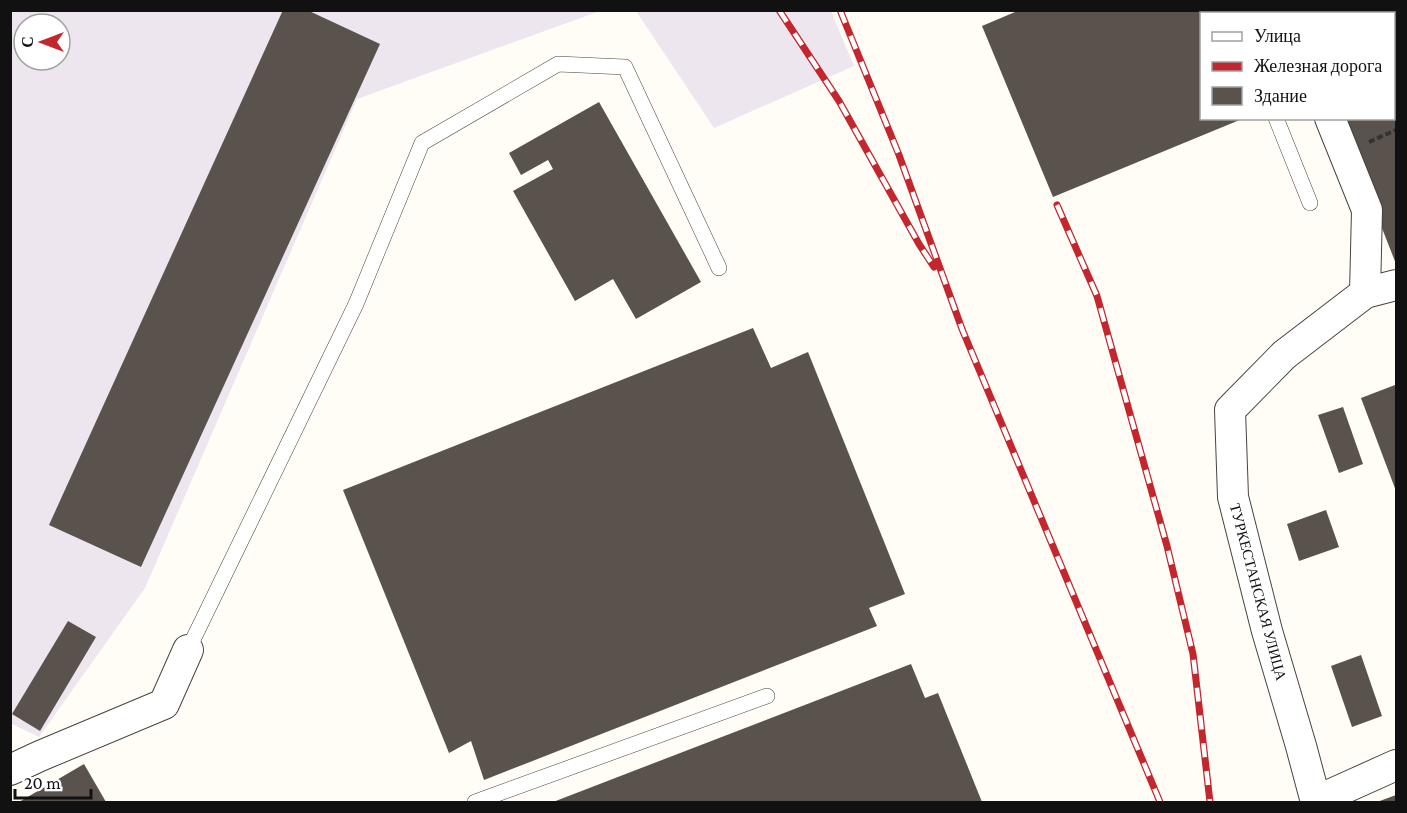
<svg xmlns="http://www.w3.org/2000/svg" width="1407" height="813" viewBox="0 0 1407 813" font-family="'Crimson Pro',serif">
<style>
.industrial{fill:#eee6ef;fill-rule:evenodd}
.building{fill:#5a524d}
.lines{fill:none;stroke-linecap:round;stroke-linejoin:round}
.service-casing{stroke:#444;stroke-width:16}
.minor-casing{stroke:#444;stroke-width:32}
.path{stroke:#333;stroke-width:4;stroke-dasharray:6 3;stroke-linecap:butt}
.service{stroke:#fff;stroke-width:15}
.minor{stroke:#fff;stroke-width:30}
.rail-casing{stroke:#c4262e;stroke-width:7}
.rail{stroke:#fff;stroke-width:4.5;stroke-dasharray:14;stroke-linecap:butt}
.labels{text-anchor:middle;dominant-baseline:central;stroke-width:6;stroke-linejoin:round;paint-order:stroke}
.street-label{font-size:15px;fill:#111;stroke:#fff}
</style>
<rect width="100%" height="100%" fill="#fffdf5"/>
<g class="industrial">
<path d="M 10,11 L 600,11 L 357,99 L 145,588 L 39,737 L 10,723 ZM 24,24 L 60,24 L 60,60 L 24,60 Z"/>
<path d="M 636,11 L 831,11 L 854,66 L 714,128 Z"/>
<path d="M 1303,11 L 1396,11 L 1396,28 L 1394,29 L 1394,14 L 1305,14 Z"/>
</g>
<g class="building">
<path d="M 283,10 L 307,10 L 380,44 L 141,567 L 49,525 Z"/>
<path d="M 1020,10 L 1211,10 L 1213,14 L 1202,14 L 1202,118 L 1242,119 L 1053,197 L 982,26 Z"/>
<path d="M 1396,45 L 1396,264 L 1339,118 L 1394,118 L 1394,46 Z"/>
<path d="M 599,102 L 701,282 L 636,319 L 613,279 L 575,301 L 513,191 L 553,169 L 548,160 L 521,175 L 509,153 Z"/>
<path d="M 753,328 L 771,368 L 808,352 L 905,594 L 869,608 L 877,626 L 484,780 L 471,741 L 449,753 L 343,490 Z"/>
<path d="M 1395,385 L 1396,388 L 1396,491 L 1361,398 Z"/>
<path d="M 1343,407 L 1363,464 L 1339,473 L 1318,415 Z"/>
<path d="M 1326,510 L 1339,547 L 1299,561 L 1287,524 Z"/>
<path d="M 68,621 L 96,637 L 40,731 L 12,714 Z"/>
<path d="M 1361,655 L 1382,716 L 1352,727 L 1331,666 Z"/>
<path d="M 911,664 L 925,698 L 938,693 L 982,802 L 553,802 Z"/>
<path d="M 84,764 L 106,802 L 19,802 Z"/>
<path d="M 1396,795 L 1396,802 L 1377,802 Z"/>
</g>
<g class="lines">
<defs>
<g id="service">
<path d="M 1232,10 L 1233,14"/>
<path d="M 1276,118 L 1310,203"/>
<path d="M 188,650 L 356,304 L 422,143 L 558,64 L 625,67 L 719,268"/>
<path d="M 475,802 L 767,696"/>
</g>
<g id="minor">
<path d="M 1286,10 L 1287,14"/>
<path d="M 1330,118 L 1367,210 L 1365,293"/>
<path d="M 10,770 L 40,756 L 164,704 L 188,650"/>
<path d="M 1316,801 L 1396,765"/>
<path d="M 1316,802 L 1301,746 L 1267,631 L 1233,497 L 1230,410 L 1284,355 L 1365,293 L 1396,285"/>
</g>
</defs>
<use href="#service" class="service-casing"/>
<use href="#minor" class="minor-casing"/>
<path class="path" d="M 1369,142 L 1396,130"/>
<use href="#service" class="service"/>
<use href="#minor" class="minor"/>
<defs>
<g id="rail">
<path d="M 779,10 L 839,101 L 919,244 L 934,267"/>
<path d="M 840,10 L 899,155 L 962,329 L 1160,802"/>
<path d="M 1057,205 L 1097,296 L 1167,546 L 1193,654 L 1210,802"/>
</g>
</defs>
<use href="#rail" class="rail-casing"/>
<use href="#rail" class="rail"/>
</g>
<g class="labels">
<g class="street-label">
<text transform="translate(1258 592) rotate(75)">ТУРКЕСТАНСКАЯ УЛИЦА</text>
</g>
</g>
<rect width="1407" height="813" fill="none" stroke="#111111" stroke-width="24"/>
<rect x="1200" y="12" width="195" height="108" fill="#ffffff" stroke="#a0a0a0" stroke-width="1.5"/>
<rect x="1212" y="32" width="30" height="9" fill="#ffffff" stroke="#a0a0a0" stroke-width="1.5"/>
<text x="1254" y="42" font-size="18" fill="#111111">Улица</text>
<rect x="1212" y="62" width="30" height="9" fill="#c4262e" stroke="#a0a0a0" stroke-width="1.5"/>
<text x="1254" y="72" font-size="18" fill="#111111">Железная дорога</text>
<rect x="1212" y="87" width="30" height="18" fill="#5a524d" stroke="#a0a0a0" stroke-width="1.5"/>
<text x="1254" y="102" font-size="18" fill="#111111">Здание</text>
<g transform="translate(42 42) rotate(270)"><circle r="28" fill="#ffffff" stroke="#a0a0a0" stroke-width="1.5"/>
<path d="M0-4.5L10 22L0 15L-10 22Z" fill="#c4262e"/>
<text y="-9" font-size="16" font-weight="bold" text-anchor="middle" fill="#111111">С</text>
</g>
<path d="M15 789v9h76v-9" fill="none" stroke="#111111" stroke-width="3"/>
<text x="24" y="789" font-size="18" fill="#111111" stroke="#ffffff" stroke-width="4.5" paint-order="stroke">20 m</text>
</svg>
